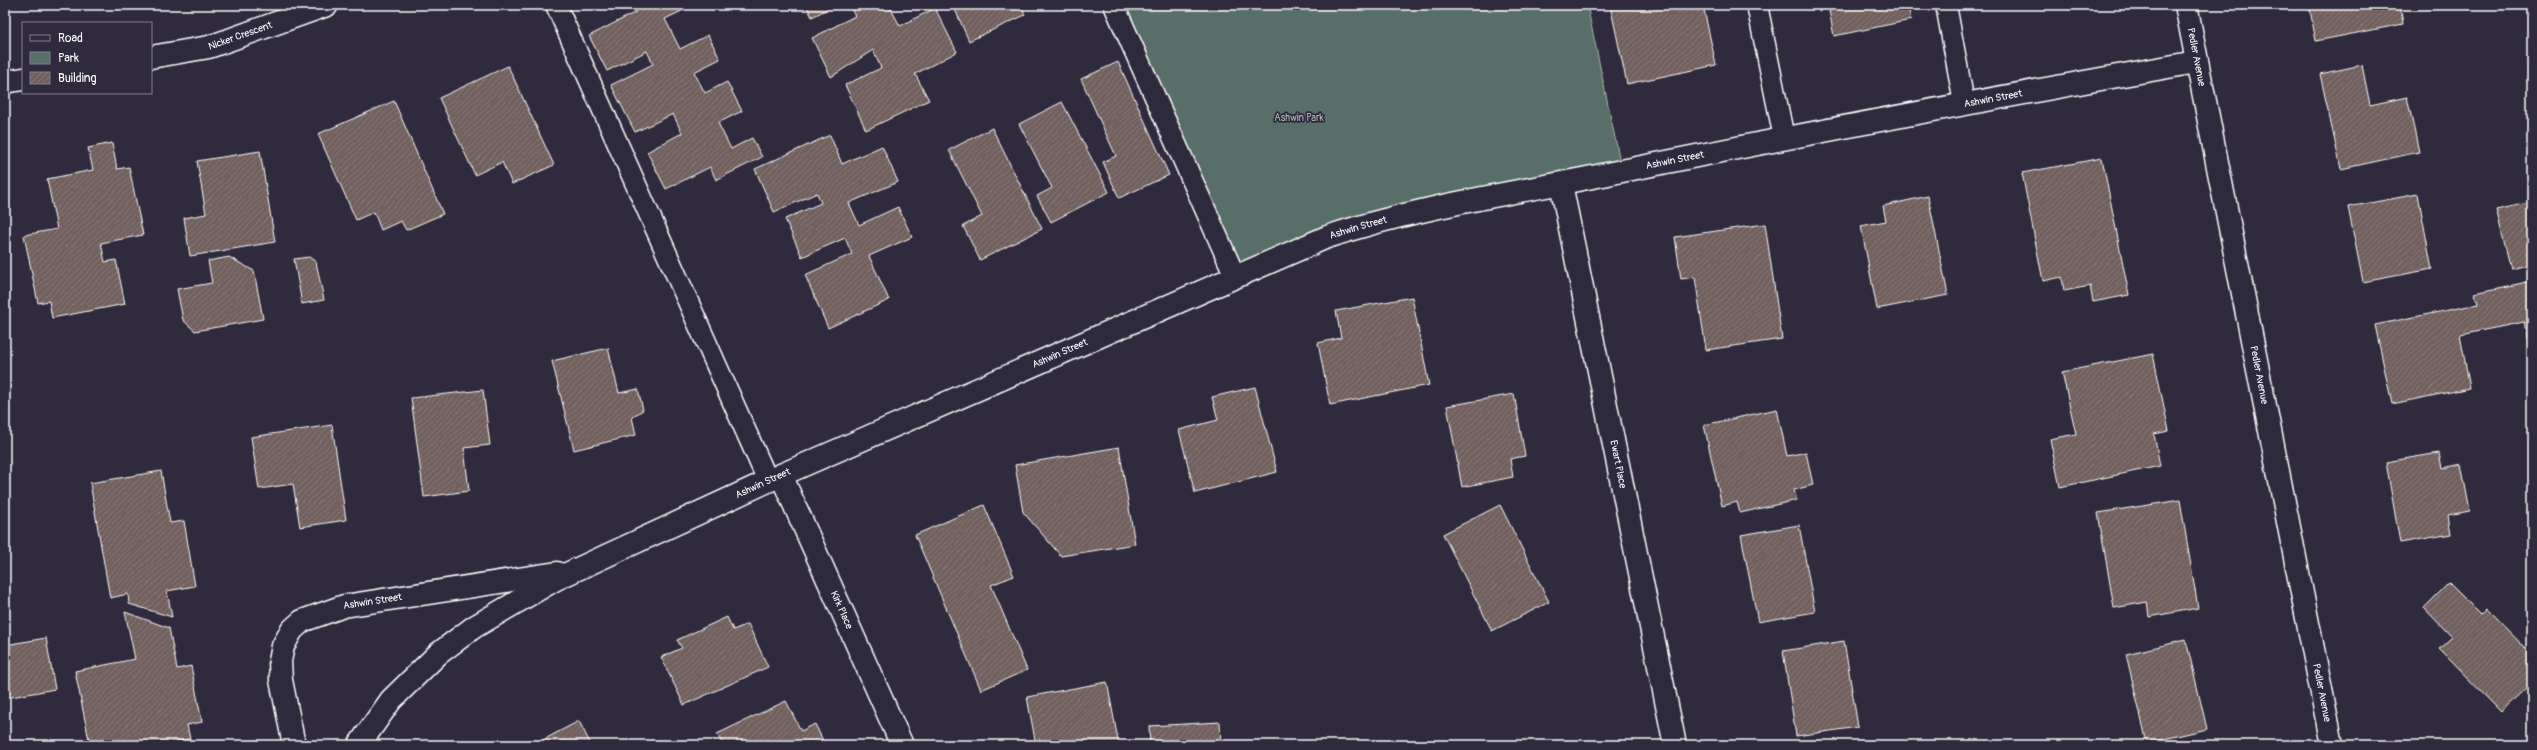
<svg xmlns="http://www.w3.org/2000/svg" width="2537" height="750" viewBox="0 0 2537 750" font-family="Pangolin,sans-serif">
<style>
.green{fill:#586e69;stroke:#acb6b4}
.building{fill:url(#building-hatch);stroke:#fff}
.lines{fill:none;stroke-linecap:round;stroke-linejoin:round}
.service-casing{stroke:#fff;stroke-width:23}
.minor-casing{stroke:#fff;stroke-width:25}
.service{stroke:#2f2a3d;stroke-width:20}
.minor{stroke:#2f2a3d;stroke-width:22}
.labels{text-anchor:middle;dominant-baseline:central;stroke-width:3.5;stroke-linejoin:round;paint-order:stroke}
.street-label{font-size:10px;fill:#fff;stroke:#2f2a3d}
.park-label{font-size:10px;fill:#acb6b4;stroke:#2f2a3d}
</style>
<defs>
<pattern id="building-hatch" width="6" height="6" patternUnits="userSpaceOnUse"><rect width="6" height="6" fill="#72605e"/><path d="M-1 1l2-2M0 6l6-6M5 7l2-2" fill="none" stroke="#877876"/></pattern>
</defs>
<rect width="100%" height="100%" fill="#2f2a3d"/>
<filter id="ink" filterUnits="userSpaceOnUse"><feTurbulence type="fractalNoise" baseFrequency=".025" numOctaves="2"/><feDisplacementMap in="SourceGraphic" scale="8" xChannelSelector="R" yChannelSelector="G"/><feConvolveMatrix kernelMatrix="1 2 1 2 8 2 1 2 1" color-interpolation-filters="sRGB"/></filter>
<g filter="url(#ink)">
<path class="green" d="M 1125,5 L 1587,5 L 1622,171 L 1425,209 L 1244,273 Z"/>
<g class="building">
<path d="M 632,5 L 694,5 L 665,19 L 680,49 L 708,35 L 720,59 L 694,72 L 705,93 L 727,82 L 742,111 L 718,123 L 731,149 L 752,138 L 762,157 L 716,180 L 710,167 L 666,189 L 647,152 L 682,133 L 673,114 L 635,132 L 611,85 L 653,64 L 647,51 L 607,71 L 589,36 L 636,12 Z"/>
<path d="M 806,5 L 835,5 L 812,17 Z"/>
<path d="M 849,5 L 895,5 L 890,7 L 900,26 L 935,8 L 957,52 L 915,74 L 929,100 L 866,130 L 845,85 L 881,68 L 873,50 L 831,77 L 812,38 L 855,16 Z"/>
<path d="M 953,5 L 1021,5 L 1025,15 L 969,41 Z"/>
<path d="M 1610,5 L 1703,5 L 1716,65 L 1627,84 Z"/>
<path d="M 1828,5 L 1908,5 L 1911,20 L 1834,36 Z"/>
<path d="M 2309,5 L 2400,5 L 2403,24 L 2316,41 Z"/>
<path d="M 1118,62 L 1169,175 L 1119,198 L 1103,162 L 1116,156 L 1081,79 Z"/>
<path d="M 2362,65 L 2370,105 L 2407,97 L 2419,152 L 2341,169 L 2320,74 Z"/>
<path d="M 508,66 L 554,165 L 512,184 L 502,162 L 475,175 L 439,98 Z"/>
<path d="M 394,101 L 443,214 L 406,230 L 401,221 L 381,230 L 374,212 L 356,220 L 318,134 Z"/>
<path d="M 1062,102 L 1109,192 L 1051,222 L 1037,196 L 1052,188 L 1019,124 Z"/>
<path d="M 992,128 L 1042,229 L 980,260 L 963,226 L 982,216 L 949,150 Z"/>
<path d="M 830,135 L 842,164 L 882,146 L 898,182 L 849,203 L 859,225 L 898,207 L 912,237 L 869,256 L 889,300 L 828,328 L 805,275 L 852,254 L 845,238 L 802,257 L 785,219 L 821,203 L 817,193 L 774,212 L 755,169 Z"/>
<path d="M 112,143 L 117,169 L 129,167 L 143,235 L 101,243 L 105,262 L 116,260 L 125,304 L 52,318 L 49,301 L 38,303 L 24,235 L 57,229 L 47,179 L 93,170 L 88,148 Z"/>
<path d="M 260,151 L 275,242 L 190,256 L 184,218 L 206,214 L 197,161 Z"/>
<path d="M 2102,158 L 2129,295 L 2093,302 L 2090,286 L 2064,291 L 2062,277 L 2043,281 L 2022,173 Z"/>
<path d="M 2418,194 L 2432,269 L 2363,282 L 2348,207 Z"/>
<path d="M 1928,196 L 1948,295 L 1877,309 L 1861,226 L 1886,221 L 1883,206 Z"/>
<path d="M 2532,202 L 2532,264 L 2511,269 L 2496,210 Z"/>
<path d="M 1765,224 L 1782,339 L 1706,350 L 1695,277 L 1681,279 L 1675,237 Z"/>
<path d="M 229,257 L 254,271 L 263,319 L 195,331 L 183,320 L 177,289 L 212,283 L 208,261 Z"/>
<path d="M 309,257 L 316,262 L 324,300 L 302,304 L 294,259 Z"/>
<path d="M 2532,281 L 2532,361 L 2524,322 L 2460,335 L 2470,388 L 2392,404 L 2375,325 L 2478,304 L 2475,293 Z"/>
<path d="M 1412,297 L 1429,385 L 1330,405 L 1318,343 L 1341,338 L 1336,311 Z"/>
<path d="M 608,348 L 619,393 L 638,389 L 643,410 L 632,417 L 636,435 L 574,450 L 552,361 Z"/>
<path d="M 2153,354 L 2169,431 L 2154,434 L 2160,466 L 2060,487 L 2050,439 L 2076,434 L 2062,372 Z"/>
<path d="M 1255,387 L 1277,472 L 1195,493 L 1179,430 L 1218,420 L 1212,397 Z"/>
<path d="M 483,390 L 490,445 L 464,448 L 469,491 L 424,497 L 411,398 Z"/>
<path d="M 1514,394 L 1525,456 L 1510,459 L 1513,477 L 1462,487 L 1447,406 Z"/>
<path d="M 1777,409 L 1787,456 L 1806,452 L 1813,485 L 1794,490 L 1797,500 L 1740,513 L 1737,502 L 1722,506 L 1704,425 Z"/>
<path d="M 332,425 L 346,520 L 300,527 L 293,484 L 259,489 L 251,437 Z"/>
<path d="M 1119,447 L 1135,544 L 1061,556 L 1023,512 L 1015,465 Z"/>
<path d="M 2439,453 L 2442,468 L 2461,464 L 2470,511 L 2448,515 L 2451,534 L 2400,543 L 2386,462 Z"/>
<path d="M 161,471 L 170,523 L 184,521 L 195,586 L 167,591 L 172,617 L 129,604 L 128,594 L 110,598 L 90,483 Z"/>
<path d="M 2180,500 L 2198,608 L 2149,617 L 2147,602 L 2114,608 L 2098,513 Z"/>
<path d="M 984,505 L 1014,576 L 991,585 L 1027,670 L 981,690 L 915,535 Z"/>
<path d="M 1500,505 L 1549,602 L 1492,631 L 1443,534 Z"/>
<path d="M 1799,525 L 1815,612 L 1758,622 L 1741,535 Z"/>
<path d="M 2449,583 L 2481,615 L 2487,609 L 2532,655 L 2532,682 L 2501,712 L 2439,649 L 2452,637 L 2424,608 Z"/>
<path d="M 125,612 L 169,628 L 177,669 L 191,666 L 202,722 L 187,725 L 190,739 L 159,745 L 90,745 L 75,671 L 135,659 Z"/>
<path d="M 727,617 L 733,630 L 748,624 L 768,667 L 684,705 L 661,657 L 682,648 L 677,640 Z"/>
<path d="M 46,638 L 55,689 L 6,698 L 5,645 Z"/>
<path d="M 2186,640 L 2207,729 L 2147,743 L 2126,654 Z"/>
<path d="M 1844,641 L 1858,727 L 1796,736 L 1783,651 Z"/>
<path d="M 1107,682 L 1119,745 L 1036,745 L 1027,697 Z"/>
<path d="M 786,701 L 801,731 L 815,724 L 825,745 L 723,745 L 717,734 Z"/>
<path d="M 579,721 L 591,745 L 545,745 L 543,740 Z"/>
<path d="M 1220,722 L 1221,745 L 1150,745 L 1149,726 Z"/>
</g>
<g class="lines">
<defs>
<g id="service">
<path d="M 556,5 L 768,481"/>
<path d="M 1114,5 L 1235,276"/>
<path d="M 1757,5 L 1784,138"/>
<path d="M 1946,5 L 1964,103"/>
</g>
<g id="minor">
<path id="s1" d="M 2186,5 L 2332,745"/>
<path id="s2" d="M 151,57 L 209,47 L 327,5"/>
<path d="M 5,82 L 23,79"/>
<path id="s3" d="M 1561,184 L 1675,745"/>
<path id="s4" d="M 781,475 L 902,745"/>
<path id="s5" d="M 294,745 L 281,680 L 280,661 L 283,646 L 292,630 L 302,621 L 344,606 L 557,573"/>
<path id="s6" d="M 359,745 L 391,700 L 438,654 L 474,627 L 556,579 L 781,475 L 1327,237 C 1423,205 1523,192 1622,171 C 1813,132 2004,96 2196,62"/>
</g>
</defs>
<use href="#service" class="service-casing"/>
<use href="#minor" class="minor-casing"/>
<use href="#service" class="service"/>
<use href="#minor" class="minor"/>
</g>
</g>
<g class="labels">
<g class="street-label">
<text stroke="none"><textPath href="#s2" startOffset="92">Nicker Crescent</textPath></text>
<text stroke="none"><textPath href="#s1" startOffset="53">Pedler Avenue</textPath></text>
<text stroke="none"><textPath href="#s6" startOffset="1785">Ashwin Street</textPath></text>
<text stroke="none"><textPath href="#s6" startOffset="1461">Ashwin Street</textPath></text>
<text stroke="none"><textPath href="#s6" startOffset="1137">Ashwin Street</textPath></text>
<text stroke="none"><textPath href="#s6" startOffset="813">Ashwin Street</textPath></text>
<text stroke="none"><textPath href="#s1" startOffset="377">Pedler Avenue</textPath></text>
<text stroke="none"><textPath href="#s3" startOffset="286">Ewart Place</textPath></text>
<text stroke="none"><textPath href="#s6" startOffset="489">Ashwin Street</textPath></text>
<text stroke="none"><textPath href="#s5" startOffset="206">Ashwin Street</textPath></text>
<text stroke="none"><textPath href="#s4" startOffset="148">Kirk Place</textPath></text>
<text stroke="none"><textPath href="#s1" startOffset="701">Pedler Avenue</textPath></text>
</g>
<g class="park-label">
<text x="1299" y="118">Ashwin Park</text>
</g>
</g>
<rect width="2537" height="750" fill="none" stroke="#2f2a3d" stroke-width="20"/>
<rect x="10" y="10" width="2517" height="730" fill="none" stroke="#fff" stroke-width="1.5" filter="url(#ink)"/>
<rect x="22" y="22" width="130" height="72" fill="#2f2a3d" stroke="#827f8b"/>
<rect x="30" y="35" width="20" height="6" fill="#2f2a3d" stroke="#827f8b"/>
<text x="58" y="42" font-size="12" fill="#ffffff">Road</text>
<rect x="30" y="52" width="20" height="12" fill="#586e69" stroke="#827f8b"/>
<text x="58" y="62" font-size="12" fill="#ffffff">Park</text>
<rect x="30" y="72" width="20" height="12" fill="url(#building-hatch)" stroke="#827f8b"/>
<text x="58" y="82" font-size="12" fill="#ffffff">Building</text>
</svg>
